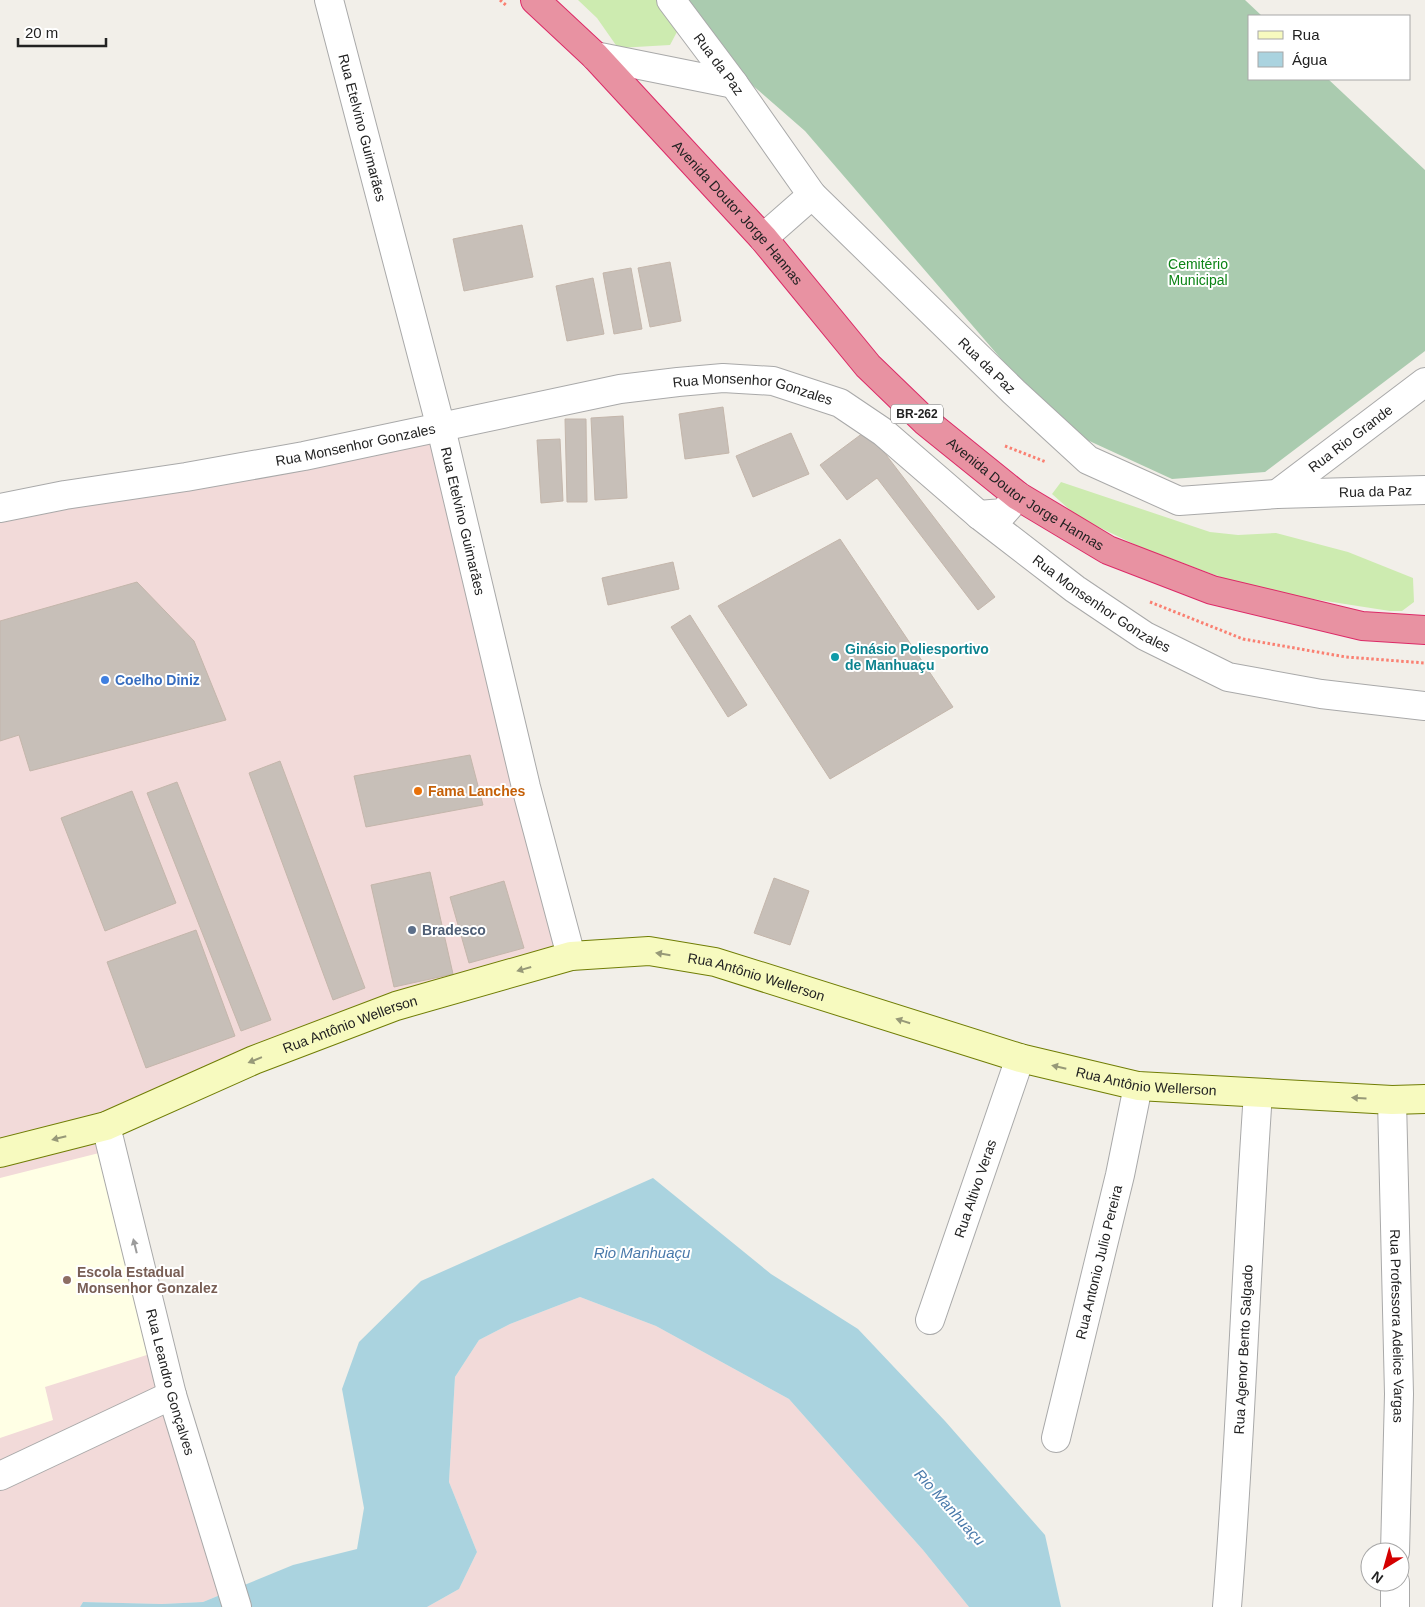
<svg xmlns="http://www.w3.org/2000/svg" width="1425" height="1607" viewBox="0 0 1425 1607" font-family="Arial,sans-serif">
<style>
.commercial{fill:#f2dad9}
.education{fill:#ffffe5}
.grass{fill:#cdebb0}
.cemetery{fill:#aacbaf}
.water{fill:#aad3df}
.building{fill:#c7bfb8;stroke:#c4b6ab}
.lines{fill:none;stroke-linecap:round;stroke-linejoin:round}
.street-casing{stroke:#a9a9a9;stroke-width:30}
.secondary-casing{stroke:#707d05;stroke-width:30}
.highway-casing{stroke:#dc2a67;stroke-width:30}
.path{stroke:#fa8072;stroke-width:3;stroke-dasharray:2.5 2.5;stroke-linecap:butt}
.street{stroke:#fff;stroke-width:28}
.secondary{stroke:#f7fabf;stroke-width:28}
.highway{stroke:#e892a2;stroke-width:28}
.oneway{fill:#979978}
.oneway2{fill:#9c9c9c}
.culture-dot{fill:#0f9aa8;stroke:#fff;stroke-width:2}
.shop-dot{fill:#3f7fe0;stroke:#fff;stroke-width:2}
.food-dot{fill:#e8710a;stroke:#fff;stroke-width:2}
.service-dot{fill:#5c6f8a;stroke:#fff;stroke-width:2}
.education-dot{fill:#8d6e63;stroke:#fff;stroke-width:2}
.labels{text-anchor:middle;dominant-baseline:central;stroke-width:4;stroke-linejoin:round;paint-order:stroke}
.shield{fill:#fff;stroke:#646464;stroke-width:1}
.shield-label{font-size:12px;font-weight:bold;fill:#222}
.street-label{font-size:14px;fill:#222;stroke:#fff}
.park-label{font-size:14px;fill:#0c8416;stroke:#fff}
.culture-label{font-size:14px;font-weight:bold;fill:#0d838f;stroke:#fff;text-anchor:start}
.shop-label{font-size:14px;font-weight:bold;fill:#366cbe;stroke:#fff;text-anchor:start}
.food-label{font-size:14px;font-weight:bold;fill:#c56008;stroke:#fff;text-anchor:start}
.service-label{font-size:14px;font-weight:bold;fill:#4e5e75;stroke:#fff;text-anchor:start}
.education-label{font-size:14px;font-weight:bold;fill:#785e54;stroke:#fff;text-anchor:start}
.water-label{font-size:15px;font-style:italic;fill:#4a7aab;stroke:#fff}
</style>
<rect width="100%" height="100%" fill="#f2efe9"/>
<g class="commercial">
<path d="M 441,428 L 571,956 L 106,1126 L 232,1590 L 203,1602 L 162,1604 L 83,1602 L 80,1607 L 0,1607 L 0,508 Z"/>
<path d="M 580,1297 L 656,1326 L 789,1399 L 923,1550 L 969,1607 L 427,1607 L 459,1589 L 477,1552 L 449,1482 L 455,1377 L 479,1340 L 510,1324 Z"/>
</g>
<path class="education" d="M 107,1151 L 150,1354 L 45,1387 L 53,1420 L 0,1438 L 0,1178 Z"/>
<g class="grass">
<path d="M 578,0 L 657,0 L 678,30 L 670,45 L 618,48 L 597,18 Z"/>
<path d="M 1061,482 L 1210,532 L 1238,535 L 1276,533 L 1348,552 L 1413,578 L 1414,602 L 1402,611 L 1390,611 L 1300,597 L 1223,578 L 1142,548 L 1078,517 L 1052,494 Z"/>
</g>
<path class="cemetery" d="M 688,0 L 1245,0 L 1262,16 L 1249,16 L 1249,79 L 1328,79 L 1425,170 L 1425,351 L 1265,472 L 1172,479 L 1085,439 L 1015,375 L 805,131 L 750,83 Z"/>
<path class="water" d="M 653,1178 L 771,1274 L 858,1329 L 945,1421 L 1045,1535 L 1061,1607 L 969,1607 L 923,1550 L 789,1399 L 656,1326 L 580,1297 L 510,1324 L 479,1340 L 455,1377 L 449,1482 L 477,1552 L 459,1589 L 427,1607 L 80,1607 L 83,1602 L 162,1604 L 203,1602 L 293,1565 L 357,1549 L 364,1508 L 342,1389 L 359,1342 L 421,1281 Z"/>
<g class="building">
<path d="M 522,225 L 533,277 L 464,291 L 453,239 Z"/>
<path d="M 670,262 L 681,321 L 650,327 L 638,268 Z"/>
<path d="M 631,268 L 642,329 L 614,334 L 603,273 Z"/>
<path d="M 593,278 L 604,334 L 567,341 L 556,286 Z"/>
<path d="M 723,407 L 729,453 L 685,459 L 679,414 Z"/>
<path d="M 623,416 L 627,498 L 595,500 L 591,418 Z"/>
<path d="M 565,419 L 586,419 L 587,502 L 567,502 Z"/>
<path d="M 867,430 L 995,597 L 978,610 L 877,478 L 847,500 L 820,465 Z"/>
<path d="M 791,433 L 809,474 L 753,497 L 736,456 Z"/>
<path d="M 560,439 L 563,501 L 541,503 L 537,440 Z"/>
<path d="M 840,539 L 953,707 L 830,779 L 718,606 Z"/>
<path d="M 673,562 L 679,589 L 608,605 L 602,578 Z"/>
<path d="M 137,582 L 194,641 L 226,720 L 30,771 L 19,735 L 0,741 L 0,621 Z"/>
<path d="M 690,615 L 747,705 L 728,717 L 671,627 Z"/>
<path d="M 470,755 L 483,805 L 366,827 L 354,776 Z"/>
<path d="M 280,761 L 365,988 L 333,1000 L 249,773 Z"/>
<path d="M 177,782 L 271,1020 L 241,1031 L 147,793 Z"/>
<path d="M 132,791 L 176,903 L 105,931 L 61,818 Z"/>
<path d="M 430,872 L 453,974 L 394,987 L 371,885 Z"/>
<path d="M 774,878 L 809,891 L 790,945 L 754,933 Z"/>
<path d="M 504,881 L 524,948 L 469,963 L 450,897 Z"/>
<path d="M 196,930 L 235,1036 L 146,1068 L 107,962 Z"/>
</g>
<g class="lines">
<defs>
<g id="street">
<path id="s1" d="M 329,0 L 441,428 L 526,787 L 571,956"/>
<path id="s2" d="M 671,0 L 734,84 L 812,195 L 1014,392 L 1088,460 L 1179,501 L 1277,494 L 1425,490"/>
<path d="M 595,56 L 734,84"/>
<path d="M 763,238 L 812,195"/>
<path id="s3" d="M 1277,494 L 1425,382"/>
<path id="s4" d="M 0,508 L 65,495 L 186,477 L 304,456 L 620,389 L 678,382 L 723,378 L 773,381 L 840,403 L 883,432 L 979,515 L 1075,589 L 1145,636 L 1228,677 L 1321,694 L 1425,706"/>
<path d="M 979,515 L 1003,513 L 1018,496"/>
<path id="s5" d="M 1392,1100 L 1399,1394 L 1395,1552"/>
<path id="s6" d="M 106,1126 L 172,1395 L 237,1607"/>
<path id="s7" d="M 930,1320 L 1020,1058"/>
<path id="s8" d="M 1056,1438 L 1120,1175 L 1138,1086"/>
<path d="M 0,1476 L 172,1395"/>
<path id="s9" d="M 1227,1607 C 1241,1436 1246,1264 1258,1093"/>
<path d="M 1395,1607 L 1395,1582"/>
</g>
<g id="secondary">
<path id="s10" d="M 0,1153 L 106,1126 L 254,1060 L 396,1006 L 571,956 L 649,951 L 715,962 L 1020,1058 L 1138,1086 L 1392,1100 L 1425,1099"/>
</g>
<g id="highway">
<path id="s11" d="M 535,0 L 595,56 L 763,238 L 868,366 L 925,421 L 1018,496 L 1108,550 L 1212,590 L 1362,626 L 1425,630"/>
</g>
</defs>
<use href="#street" class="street-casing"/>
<use href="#secondary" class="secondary-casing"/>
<use href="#highway" class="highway-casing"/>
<g class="path">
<path d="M 500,0 L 507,6"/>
<path d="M 1005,446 L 1046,462"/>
<path d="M 1150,602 L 1243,639 L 1346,657 L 1425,663"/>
</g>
<use href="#street" class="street"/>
<use href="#secondary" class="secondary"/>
<use href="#highway" class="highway"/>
</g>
<defs><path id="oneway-solid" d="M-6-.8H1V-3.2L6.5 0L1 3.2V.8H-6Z" transform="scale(1.25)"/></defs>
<g class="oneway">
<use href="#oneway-solid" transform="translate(663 954) rotate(-171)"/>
<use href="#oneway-solid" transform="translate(524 969) rotate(164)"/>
<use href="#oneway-solid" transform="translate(903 1021) rotate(-162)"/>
<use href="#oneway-solid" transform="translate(255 1060) rotate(158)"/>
<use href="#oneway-solid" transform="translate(1059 1067) rotate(-167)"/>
<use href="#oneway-solid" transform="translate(1359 1098) rotate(-177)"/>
<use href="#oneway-solid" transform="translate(59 1138) rotate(166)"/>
</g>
<use class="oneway2" href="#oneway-solid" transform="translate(135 1246) rotate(-104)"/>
<circle class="culture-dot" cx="835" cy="657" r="5"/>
<circle class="shop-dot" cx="105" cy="680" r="5"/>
<circle class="food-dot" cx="418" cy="791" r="5"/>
<circle class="service-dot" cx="412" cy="930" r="5"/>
<circle class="education-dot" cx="67" cy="1280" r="5"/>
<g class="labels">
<rect class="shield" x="891" y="404.5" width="52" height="19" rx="4"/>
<g class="shield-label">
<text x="917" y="414">BR-262</text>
</g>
<g class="street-label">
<text stroke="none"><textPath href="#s2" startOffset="80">Rua da Paz</textPath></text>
<text stroke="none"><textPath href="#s1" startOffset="132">Rua Etelvino Guimarães</textPath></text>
<text stroke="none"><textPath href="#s11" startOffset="294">Avenida Doutor Jorge Hannas</textPath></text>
<text stroke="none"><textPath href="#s2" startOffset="485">Rua da Paz</textPath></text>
<text stroke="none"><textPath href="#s4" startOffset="766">Rua Monsenhor Gonzales</textPath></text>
<text stroke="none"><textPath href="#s3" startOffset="92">Rua Rio Grande</textPath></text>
<text stroke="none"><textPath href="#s4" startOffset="361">Rua Monsenhor Gonzales</textPath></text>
<text stroke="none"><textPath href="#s2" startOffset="920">Rua da Paz</textPath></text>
<text stroke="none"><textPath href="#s11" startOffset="699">Avenida Doutor Jorge Hannas</textPath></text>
<text stroke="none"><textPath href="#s1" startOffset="538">Rua Etelvino Guimarães</textPath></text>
<text stroke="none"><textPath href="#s4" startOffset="1186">Rua Monsenhor Gonzales</textPath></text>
<text stroke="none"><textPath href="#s10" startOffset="794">Rua Antônio Wellerson</textPath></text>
<text stroke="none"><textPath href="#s10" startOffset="374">Rua Antônio Wellerson</textPath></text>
<text stroke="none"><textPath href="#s10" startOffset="1199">Rua Antônio Wellerson</textPath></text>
<text stroke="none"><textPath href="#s7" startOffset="139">Rua Altivo Veras</textPath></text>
<text stroke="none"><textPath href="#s8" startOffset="181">Rua Antonio Julio Pereira</textPath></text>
<text stroke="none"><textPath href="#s5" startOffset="226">Rua Professora Adelice Vargas</textPath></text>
<text stroke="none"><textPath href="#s9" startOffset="258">Rua Agenor Bento Salgado</textPath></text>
<text stroke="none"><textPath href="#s6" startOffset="264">Rua Leandro Gonçalves</textPath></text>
</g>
<g class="park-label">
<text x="1198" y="264">Cemitério<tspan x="1198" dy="16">Municipal</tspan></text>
</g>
<g class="culture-label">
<text x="845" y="649">Ginásio Poliesportivo<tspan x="845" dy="16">de Manhuaçu</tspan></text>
</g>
<g class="shop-label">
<text x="115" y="680">Coelho Diniz</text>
</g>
<g class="food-label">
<text x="428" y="791">Fama Lanches</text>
</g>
<g class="service-label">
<text x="422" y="930">Bradesco</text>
</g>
<g class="education-label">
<text x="77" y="1272">Escola Estadual<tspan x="77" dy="16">Monsenhor Gonzalez</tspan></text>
</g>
<g class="water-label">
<text x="642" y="1252">Rio Manhuaçu</text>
<text transform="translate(950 1507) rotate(48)">Rio Manhuaçu</text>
</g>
</g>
<rect x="1248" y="15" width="162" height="65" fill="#ffffff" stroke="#a7a7a7"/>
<rect x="1258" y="31" width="25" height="8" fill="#f7fabf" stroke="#a7a7a7"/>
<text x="1292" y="40" font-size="15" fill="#222222">Rua</text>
<rect x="1258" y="52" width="25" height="15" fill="#aad3df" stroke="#a7a7a7"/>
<text x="1292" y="65" font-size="15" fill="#222222">Água</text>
<g transform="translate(1385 1567) rotate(217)"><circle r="24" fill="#ffffff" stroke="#a7a7a7"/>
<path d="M0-4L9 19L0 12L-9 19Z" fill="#d40000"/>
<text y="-8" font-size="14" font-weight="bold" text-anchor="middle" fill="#222222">N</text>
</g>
<path d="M18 38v8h88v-8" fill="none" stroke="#222222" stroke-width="2.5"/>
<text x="25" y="38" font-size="15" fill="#222222" stroke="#ffffff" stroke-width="4" paint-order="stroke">20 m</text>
</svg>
